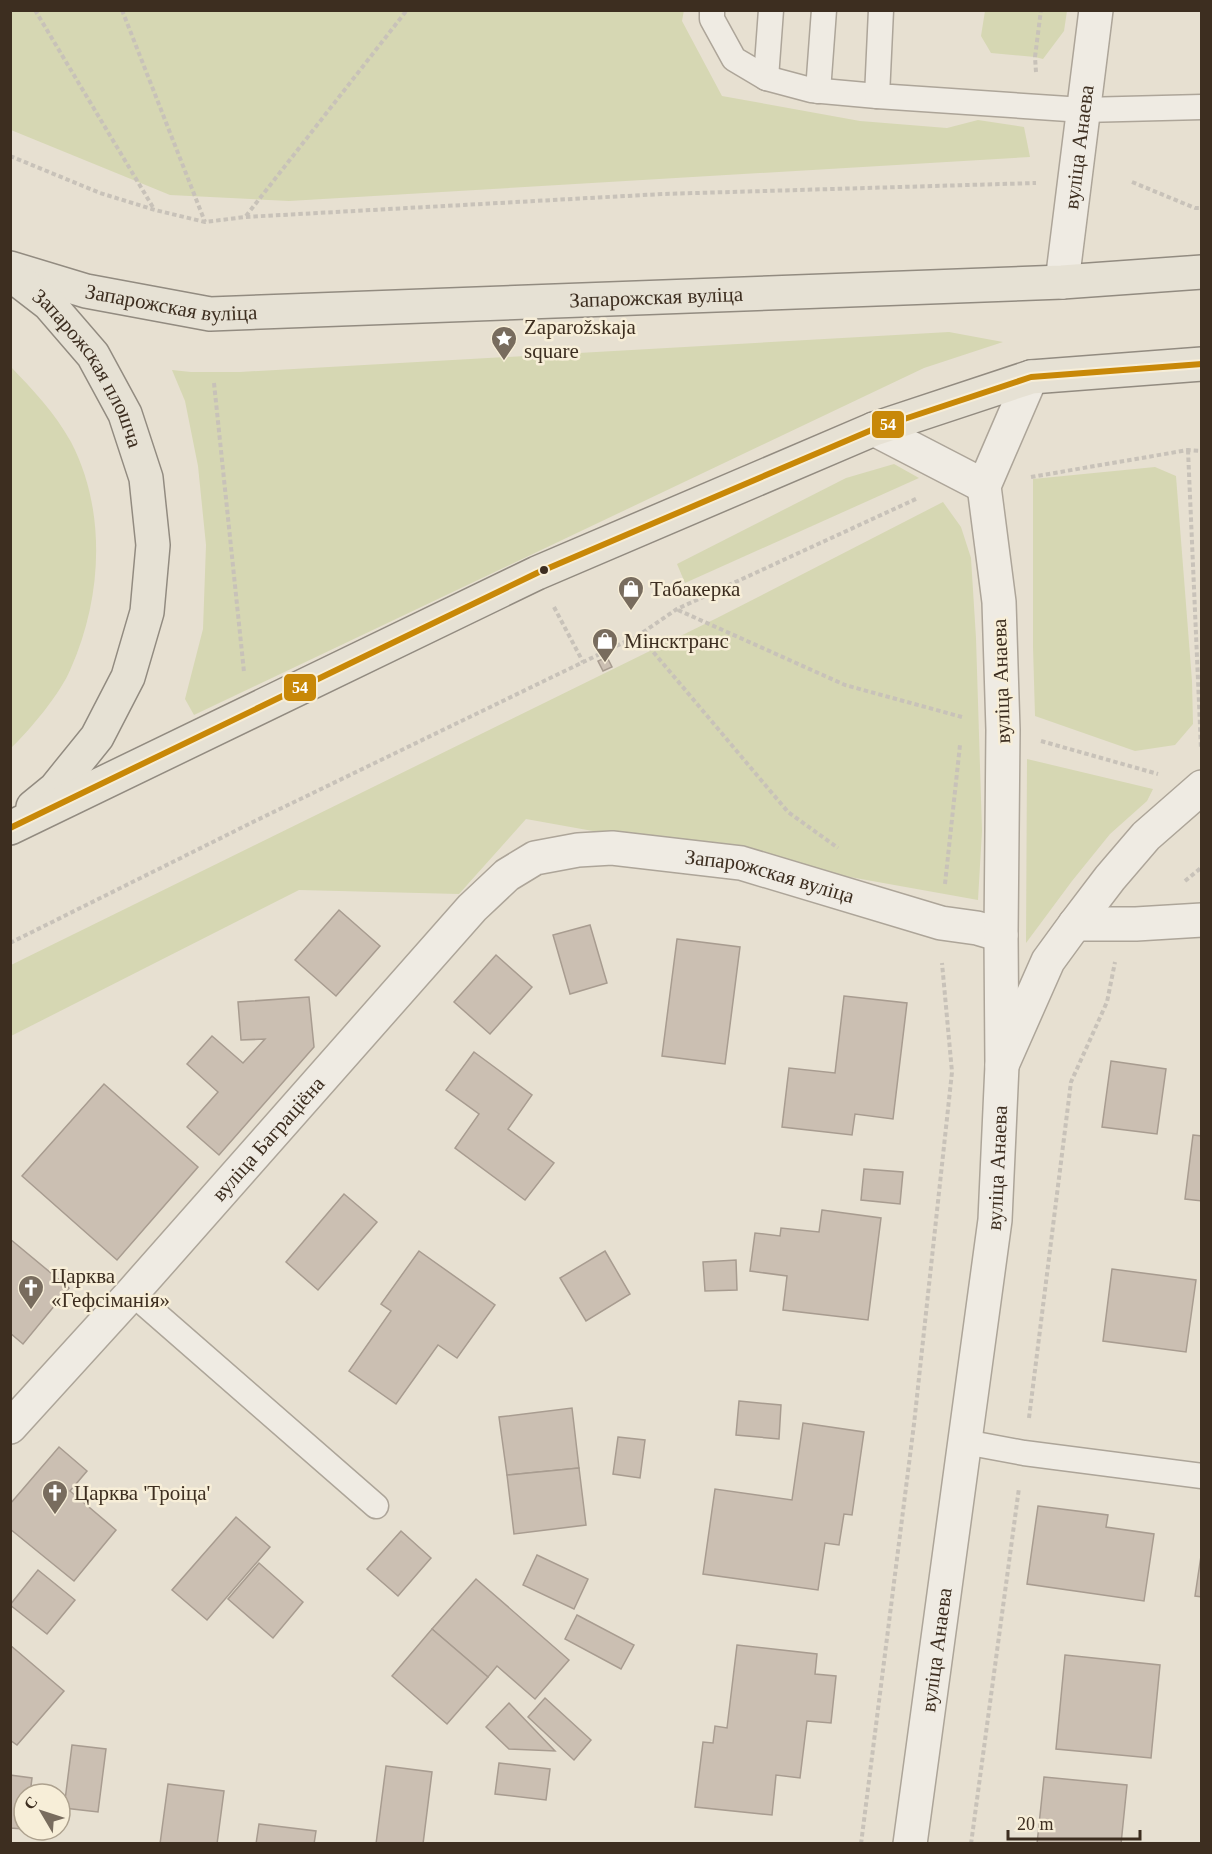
<svg xmlns="http://www.w3.org/2000/svg" width="1212" height="1854" viewBox="0 0 1212 1854" font-family="Georgia,serif">
<style>
.green{fill:#d6d7b3}
.building{fill:#cbbfb2;stroke:#a89c90;stroke-width:1.5}
.lines{fill:none;stroke-linecap:round;stroke-linejoin:round}
.service-casing{stroke:#ada599;stroke-width:27}
.minor-casing{stroke:#ada599;stroke-width:36}
.tertiary-casing{stroke:#ada599;stroke-width:36}
.primary-casing{stroke:#928b80;stroke-width:36}
.path{stroke:#c8c2b9;stroke-width:4;stroke-dasharray:4.5 3;stroke-linecap:butt}
.service{stroke:#efebe3;stroke-width:24}
.minor{stroke:#efebe3;stroke-width:33}
.tertiary{stroke:#efebe3;stroke-width:33}
.primary{stroke:#e6e1d4;stroke-width:33}
.bus-1-casing{stroke:#f7eed8;stroke-width:10}
.bus-1{stroke:#c88808;stroke-width:6}
.bus-dot{fill:#3d2e20;stroke:#f7eed8;stroke-width:2}
.labels{text-anchor:middle;dominant-baseline:central;stroke-width:5;stroke-linejoin:round;paint-order:stroke}
.street-label{font-size:21px;fill:#3d2e20;stroke:#f7eed8}
.poi-label{font-size:21px;fill:#3d2e20;stroke:#f7eed8;text-anchor:start}
.line-badge{stroke:#f7eed8;stroke-width:2}
.badge-label{font-size:16px;text-anchor:middle;font-weight:bold;fill:#fff}
</style>
<rect width="100%" height="100%" fill="#e7e0d1"/>
<g class="green">
<path d="M 684,10 L 682,21 L 722,96 L 860,121 L 947,128 L 978,120 L 1024,127 L 1030,157 L 289,201 L 170,195 L 11,130 L 11,11 Z"/>
<path d="M 985,11 L 985,10 L 1067,11 L 1064,31 L 1043,59 L 1035,57 L 991,53 L 981,36 Z"/>
<path d="M 949,332 L 1003,342 L 924,368 L 194,715 L 185,699 L 203,629 L 206,545 L 198,466 L 185,401 L 172,370 L 191,372 L 240,372 Z"/>
<path d="M 11,367 C 33,390 55,413 71,442 C 107,511 102,598 71,668 C 61,693 30,730 11,748 Z"/>
<path d="M 894,464 L 919,478 L 685,583 L 677,564 L 846,478 Z"/>
<path d="M 1155,467 L 1176,476 L 1192,681 L 1193,724 L 1175,745 L 1135,751 L 1035,716 L 1033,647 L 1033,479 Z"/>
<path d="M 943,502 L 961,527 L 971,558 L 976,638 L 982,831 L 978,900 L 526,819 L 459,894 L 299,890 L 11,1036 L 11,965 L 717,618 Z"/>
<path d="M 1027,759 L 1153,789 L 1147,801 L 1110,834 L 1072,881 L 1026,943 Z"/>
</g>
<g class="building">
<path d="M 607,657 L 612,667 L 603,671 L 598,661 Z"/>
<path d="M 339,910 L 380,946 L 336,996 L 295,960 Z"/>
<path d="M 590,925 L 607,983 L 570,994 L 553,935 Z"/>
<path d="M 677,939 L 740,947 L 725,1064 L 662,1056 Z"/>
<path d="M 496,955 L 532,987 L 490,1034 L 454,1002 Z"/>
<path d="M 844,996 L 907,1003 L 893,1119 L 855,1114 L 852,1135 L 782,1127 L 789,1068 L 835,1073 Z"/>
<path d="M 309,997 L 314,1047 L 219,1155 L 187,1127 L 218,1092 L 187,1064 L 212,1036 L 243,1063 L 265,1039 L 241,1040 L 238,1002 Z"/>
<path d="M 474,1052 L 532,1095 L 508,1129 L 554,1163 L 525,1200 L 455,1148 L 479,1114 L 446,1090 Z"/>
<path d="M 1111,1061 L 1166,1069 L 1157,1134 L 1102,1127 Z"/>
<path d="M 104,1084 L 198,1167 L 117,1260 L 22,1176 Z"/>
<path d="M 1193,1135 L 1202,1136 L 1202,1201 L 1185,1199 Z"/>
<path d="M 864,1169 L 903,1172 L 900,1204 L 861,1200 Z"/>
<path d="M 344,1194 L 377,1222 L 318,1290 L 286,1262 Z"/>
<path d="M 822,1210 L 881,1218 L 868,1320 L 783,1310 L 787,1276 L 750,1271 L 755,1233 L 780,1236 L 781,1228 L 819,1232 Z"/>
<path d="M 10,1239 L 69,1288 L 23,1344 L 10,1333 Z"/>
<path d="M 419,1251 L 495,1305 L 457,1358 L 438,1345 L 396,1404 L 349,1371 L 391,1311 L 381,1304 Z"/>
<path d="M 605,1251 L 630,1294 L 586,1321 L 560,1278 Z"/>
<path d="M 736,1260 L 737,1290 L 705,1291 L 703,1262 Z"/>
<path d="M 1112,1269 L 1196,1280 L 1186,1352 L 1103,1341 Z"/>
<path d="M 739,1401 L 781,1405 L 779,1439 L 736,1435 Z"/>
<path d="M 572,1408 L 579,1468 L 507,1475 L 499,1417 Z"/>
<path d="M 803,1423 L 864,1432 L 852,1515 L 844,1514 L 839,1545 L 825,1543 L 818,1590 L 703,1574 L 715,1489 L 792,1500 Z"/>
<path d="M 618,1437 L 645,1440 L 640,1478 L 613,1474 Z"/>
<path d="M 59,1447 L 87,1471 L 70,1491 L 116,1530 L 74,1581 L 10,1529 L 10,1504 Z"/>
<path d="M 579,1468 L 586,1525 L 514,1534 L 507,1475 Z"/>
<path d="M 1038,1506 L 1108,1515 L 1106,1527 L 1154,1534 L 1144,1601 L 1027,1584 Z"/>
<path d="M 236,1517 L 270,1547 L 207,1620 L 172,1590 Z"/>
<path d="M 401,1531 L 431,1558 L 398,1596 L 367,1569 Z"/>
<path d="M 537,1555 L 588,1579 L 574,1609 L 523,1585 Z"/>
<path d="M 1201,1556 L 1202,1556 L 1202,1597 L 1195,1596 Z"/>
<path d="M 259,1563 L 303,1602 L 273,1638 L 228,1599 Z"/>
<path d="M 38,1570 L 75,1600 L 47,1634 L 10,1605 Z"/>
<path d="M 476,1579 L 569,1660 L 535,1699 L 497,1666 L 488,1677 L 432,1629 Z"/>
<path d="M 577,1615 L 634,1645 L 621,1669 L 565,1639 Z"/>
<path d="M 432,1629 L 488,1677 L 447,1724 L 392,1676 Z"/>
<path d="M 10,1645 L 64,1691 L 17,1745 L 10,1740 Z"/>
<path d="M 737,1645 L 817,1654 L 815,1674 L 836,1676 L 831,1723 L 807,1721 L 800,1778 L 776,1775 L 772,1815 L 695,1807 L 703,1742 L 713,1743 L 715,1726 L 727,1728 Z"/>
<path d="M 1065,1655 L 1160,1665 L 1151,1758 L 1056,1749 Z"/>
<path d="M 545,1698 L 591,1740 L 574,1760 L 528,1717 Z"/>
<path d="M 509,1703 L 555,1751 L 509,1749 L 486,1727 Z"/>
<path d="M 72,1745 L 106,1749 L 98,1812 L 64,1808 Z"/>
<path d="M 499,1763 L 550,1769 L 546,1800 L 495,1794 Z"/>
<path d="M 386,1766 L 432,1772 L 423,1844 L 376,1844 Z"/>
<path d="M 10,1775 L 32,1778 L 30,1794 L 24,1794 L 24,1829 L 10,1828 Z"/>
<path d="M 1044,1777 L 1127,1785 L 1121,1844 L 1037,1844 Z"/>
<path d="M 168,1784 L 224,1791 L 217,1844 L 160,1844 Z"/>
<path d="M 259,1824 L 316,1831 L 314,1844 L 256,1844 Z"/>
</g>
<g class="lines">
<defs>
<g id="service">
<path d="M 712,10 L 712,19 L 734,59 L 766,78 L 811,90 L 877,96"/>
<path d="M 881,10 L 877,96 L 1083,110 L 1202,107"/>
<path d="M 766,78 L 771,10"/>
<path d="M 818,91 L 824,10"/>
<path d="M 132,1293 L 376,1506"/>
<path d="M 965,1442 L 1024,1453 L 1202,1476"/>
</g>
<g id="minor">
<path id="s1" d="M 1062,282 L 1096,10"/>
<path d="M 1075,924 L 1136,924 L 1202,920"/>
<path d="M 1002,1065 L 1048,961 L 1075,924 L 1110,878 L 1146,836 L 1202,787"/>
<path id="s2" d="M 10,1427 L 132,1293 L 472,908 L 507,875 L 535,858 L 578,850 L 612,848 L 741,863 L 941,923 L 977,928 L 1001,935"/>
</g>
<g id="tertiary">
<path d="M 874,429 L 984,486"/>
<path id="s3" d="M 910,1844 L 995,1220 L 1002,1065 L 1001,935 L 1003,730 L 999,602 L 984,486 L 1031,377"/>
</g>
<g id="primary">
<path id="s4" d="M 10,268 L 86,291 L 210,314 L 1062,282 L 1202,272"/>
<path id="s5" d="M 14,277 L 49,304 L 93,355 L 125,414 L 146,478 L 153,545 L 147,612 L 128,677 L 97,737 L 55,789 L 33,807"/>
<path d="M 10,828 L 537,573 L 874,429 L 1031,377 L 1202,364"/>
</g>
</defs>
<use href="#service" class="service-casing"/>
<use href="#minor" class="minor-casing"/>
<use href="#tertiary" class="tertiary-casing"/>
<use href="#primary" class="primary-casing"/>
<g class="path">
<path d="M 35,10 L 154,209"/>
<path d="M 122,10 L 205,222"/>
<path d="M 1036,72 L 1035,57 L 1041,10"/>
<path d="M 10,156 L 100,193 L 155,210 L 205,222 L 245,217 L 662,194 L 1036,183"/>
<path d="M 1132,182 L 1195,208 L 1202,208"/>
<path d="M 246,216 L 407,10"/>
<path d="M 214,383 L 244,672"/>
<path d="M 1188,450 L 1201,749"/>
<path d="M 1031,477 L 1188,450 L 1202,451"/>
<path d="M 554,607 L 583,662"/>
<path d="M 678,610 L 845,685 L 962,717"/>
<path d="M 639,635 L 788,812 L 838,848"/>
<path d="M 1041,741 L 1158,774"/>
<path d="M 1185,881 L 1202,867"/>
<path d="M 945,884 L 960,745"/>
<path d="M 10,943 L 255,821 L 639,635 L 677,609 L 918,498"/>
<path d="M 1029,1418 L 1071,1082 L 1107,1002 L 1115,962"/>
<path d="M 861,1844 L 914,1424 L 952,1072 L 942,963"/>
<path d="M 971,1844 L 1019,1488"/>
</g>
<use href="#service" class="service"/>
<use href="#minor" class="minor"/>
<use href="#tertiary" class="tertiary"/>
<use href="#primary" class="primary"/>
<defs>
<path id="bus-1" d="M 10,828 L 537,573 L 874,429 L 1031,377 L 1202,364"/>
</defs>
<use href="#bus-1" class="bus-1-casing"/>
<use href="#bus-1" class="bus-1"/>
</g>
<defs>
<symbol id="sight-pin" viewBox="-11 -11 22 30"><path d="M0 17L-7.5 6A9.5 9.5 0 1 1 7.5 6Z" fill="#786c5e" stroke="#f7eed8"/><path d="M0-6L1.8-2.2L6-1.7L2.9 1.2L3.7 5.4L0 3.3L-3.7 5.4L-2.9 1.2L-6-1.7L-1.8-2.2Z" fill="#fff"/></symbol>
<symbol id="shop-pin" viewBox="-11 -11 22 30"><path d="M0 17L-7.5 6A9.5 9.5 0 1 1 7.5 6Z" fill="#786c5e" stroke="#f7eed8"/><path d="M-5-2.5h2.3a2.7 3.5 0 0 1 5.4 0H5L5.5 6h-11ZM-1.5-2.5h3a1.5 2.3 0 0 0-3 0Z" fill="#fff"/></symbol>
<symbol id="church-pin" viewBox="-11 -11 22 30"><path d="M0 17L-7.5 6A9.5 9.5 0 1 1 7.5 6Z" fill="#786c5e" stroke="#f7eed8"/><path d="M-1.2-6h2.4v3.5h3.3v2.4h-3.3V6h-2.4V-.1h-3.3v-2.4h3.3Z" fill="#fff"/></symbol>
</defs>
<g fill-rule="evenodd">
<use href="#sight-pin" x="489" y="324" width="30" height="40"/>
<use href="#shop-pin" x="616" y="574" width="30" height="40"/>
<use href="#shop-pin" x="590" y="626" width="30" height="40"/>
<use href="#church-pin" x="16" y="1273" width="30" height="40"/>
<use href="#church-pin" x="40" y="1478" width="30" height="40"/>
</g>
<circle class="bus-dot" cx="544" cy="570" r="5"/>
<g class="labels">
<g class="street-label">
<text stroke="none"><textPath href="#s1" startOffset="136">вуліца Анаева</textPath></text>
<text stroke="none"><textPath href="#s4" startOffset="652">Запарожская вуліца</textPath></text>
<text stroke="none"><textPath href="#s4" startOffset="166">Запарожская вуліца</textPath></text>
<text stroke="none"><textPath href="#s5" startOffset="120">Запарожская плошча</textPath></text>
<text transform="translate(1001 681) rotate(-92)">вуліца Анаева</text>
<text stroke="none"><textPath href="#s2" startOffset="1014">Запарожская вуліца</textPath></text>
<text stroke="none"><textPath href="#s2" startOffset="387">вуліца Баграціёна</textPath></text>
<text stroke="none"><textPath href="#s3" startOffset="682">вуліца Анаева</textPath></text>
<text stroke="none"><textPath href="#s3" startOffset="196">вуліца Анаева</textPath></text>
</g>
<g class="poi-label">
<text x="524" y="327">Zaparožskaja<tspan x="524" dy="24">square</tspan></text>
<text x="650" y="589">Табакерка</text>
<text x="624" y="641">Мінсктранс</text>
<text x="51" y="1276">Царква<tspan x="51" dy="24">«Гефсіманія»</tspan></text>
<text x="74" y="1493">Царква 'Троіца'</text>
</g>
</g>
<g class="line-badge">
<rect x="871" y="410" width="34" height="29" rx="6" fill="#c88808"/>
<rect x="283" y="673" width="34" height="29" rx="6" fill="#c88808"/>
</g>
<g class="badge-label">
<text x="888" y="430">54</text>
<text x="300" y="693">54</text>
</g>
<rect width="1212" height="1854" fill="none" stroke="#3d2e20" stroke-width="24"/>
<g transform="translate(42 1812) rotate(309)"><circle r="28" fill="#f7eed8" stroke="#ada18e" stroke-width="1.5"/>
<path d="M0-4.5L10 22L0 15L-10 22Z" fill="#786c5e"/>
<text y="-9" font-size="16" font-weight="bold" text-anchor="middle" fill="#3d2e20">С</text>
</g>
<path d="M1008 1830v9h132v-9" fill="none" stroke="#3d2e20" stroke-width="3"/>
<text x="1017" y="1830" font-size="18" fill="#3d2e20" stroke="#f7eed8" stroke-width="4.5" paint-order="stroke">20 m</text>
</svg>
